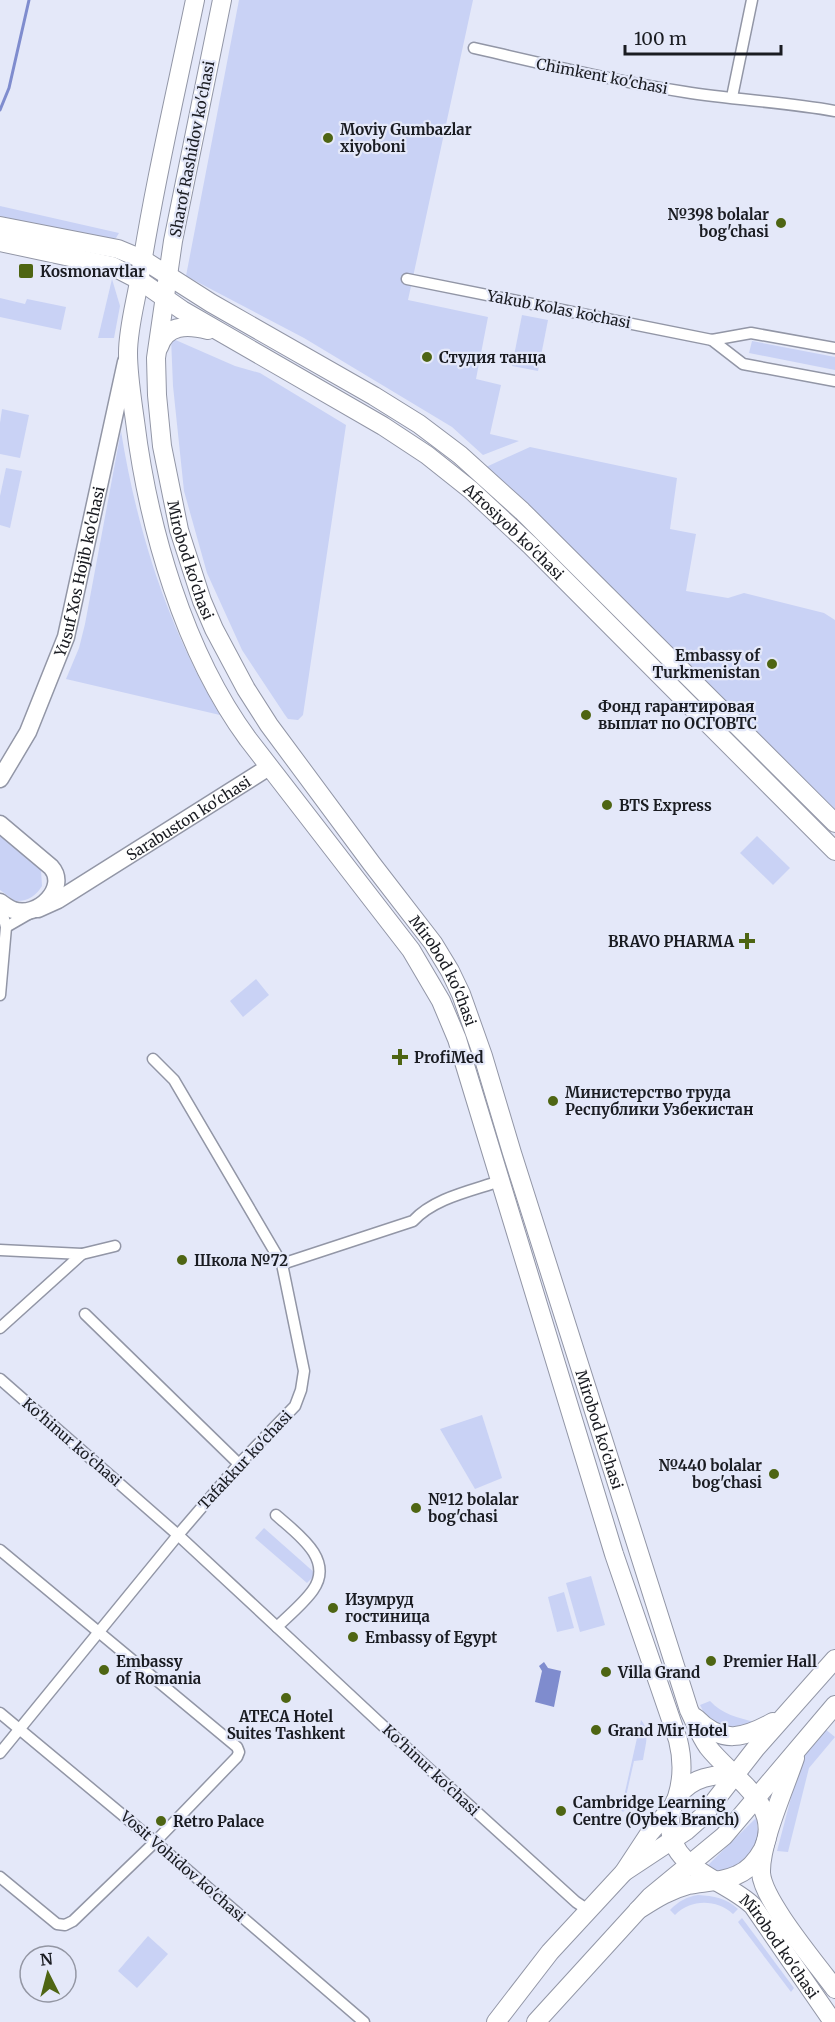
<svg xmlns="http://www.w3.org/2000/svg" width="835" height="2022" viewBox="0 0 835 2022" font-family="Merriweather,serif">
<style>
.green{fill:#c9d2f5}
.water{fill:#7f8cce}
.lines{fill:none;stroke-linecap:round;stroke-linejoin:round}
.stream{stroke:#7f8cce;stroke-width:3}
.minor-casing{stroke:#9296a6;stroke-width:13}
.secondary-casing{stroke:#9296a6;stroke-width:19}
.primary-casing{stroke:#9296a6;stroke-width:20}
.minor{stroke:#fff;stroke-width:10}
.secondary{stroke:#fff;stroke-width:16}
.primary{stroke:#fff;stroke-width:18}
.poi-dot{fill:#4e6513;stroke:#e4e8f9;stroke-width:2}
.labels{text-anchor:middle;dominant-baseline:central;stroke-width:4.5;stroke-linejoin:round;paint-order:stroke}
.street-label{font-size:15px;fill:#1a1c22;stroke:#e4e8f9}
.poi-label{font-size:15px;font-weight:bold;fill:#1a1c22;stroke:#e4e8f9;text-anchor:start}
</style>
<rect width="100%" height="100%" fill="#e4e8f9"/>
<g class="green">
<path d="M 239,0 L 473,0 L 408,300 L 488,317 L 476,379 L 501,385 L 490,434 L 519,441 L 483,455 L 452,427 L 304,338 L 186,276 Z"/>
<path d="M 0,206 L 119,233 L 116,238 L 110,240 L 0,216 Z"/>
<path d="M 112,279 L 120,306 L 114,338 L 98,338 Z"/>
<path d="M 0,298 L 25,304 L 27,299 L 66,307 L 61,330 L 0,317 Z"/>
<path d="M 522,315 L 548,320 L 538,371 L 512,366 Z"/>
<path d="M 171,338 L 235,366 L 260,373 L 346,425 L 303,715 L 298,720 L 288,719 L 285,715 L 242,650 L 207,573 L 184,491 L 173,386 Z"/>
<path d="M 752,341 L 835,357 L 835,370 L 749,353 Z"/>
<path d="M 2,409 L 29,415 L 20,458 L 0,454 L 0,423 Z"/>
<path d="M 121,431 C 137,531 168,628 220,715 L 66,679 L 79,648 L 85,624 Z"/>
<path d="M 530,447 L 677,478 L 670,529 L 696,534 L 686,591 L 728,598 L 744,593 L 824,613 L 835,620 L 835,814 L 486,467 Z"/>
<path d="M 6,468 L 22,471 L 10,528 L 0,525 L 0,496 Z"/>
<path d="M 0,831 L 41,870 L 42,886 C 36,896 27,902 15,901 L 0,890 Z"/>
<path d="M 757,836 L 790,868 L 773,885 L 740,853 Z"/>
<path d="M 256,979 L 269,995 L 243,1017 L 230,1001 Z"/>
<path d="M 482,1415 L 502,1478 L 475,1489 L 440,1429 Z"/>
<path d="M 264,1528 L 316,1574 L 307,1583 L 255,1538 Z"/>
<path d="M 591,1576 L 605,1625 L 580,1632 L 566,1583 Z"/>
<path d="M 564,1592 L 574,1628 L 557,1632 L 548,1597 Z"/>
<path d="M 710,1701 C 722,1714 738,1718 755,1722 C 732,1730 711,1730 700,1705 Z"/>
<path d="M 641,1720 C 651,1731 645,1746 643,1760 L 634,1761 L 624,1805 L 627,1808 L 623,1812 L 621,1810 Z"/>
<path d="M 825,1729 L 835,1737 L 809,1768 L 788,1852 L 777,1851 L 802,1756 Z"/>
<path d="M 756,1818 C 765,1851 738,1879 705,1868 Z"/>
<path d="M 698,1895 C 714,1896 726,1898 738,1909 L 733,1914 C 716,1899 691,1899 675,1915 L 670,1910 C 679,1901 686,1897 698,1895 Z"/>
<path d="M 742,1918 L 794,1988 L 791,1992 L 738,1922 Z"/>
<path d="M 148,1936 L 168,1954 L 137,1988 L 118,1971 Z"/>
</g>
<path class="water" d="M 544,1662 L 548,1668 L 561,1671 L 554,1707 L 535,1702 L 542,1671 L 539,1666 Z"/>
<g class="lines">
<path class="stream" d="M 0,110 L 9,88 L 29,0"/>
<defs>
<g id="minor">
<path d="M 474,48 C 544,64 614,81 685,92 C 735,100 785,102 835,111"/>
<path d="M 732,97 L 752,0"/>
<path d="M 407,279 L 712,340 L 751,333 L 835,348"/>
<path d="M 712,340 L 743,364 L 835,381"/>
<path d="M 6,927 L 32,912"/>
<path d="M 0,995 L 6,927 L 0,902"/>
<path d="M 153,1059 L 174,1080 L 282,1264"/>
<path d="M 0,1250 L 82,1254 L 0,1328"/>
<path d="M 82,1254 L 115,1246"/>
<path d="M 85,1314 L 239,1464"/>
<path d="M 0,1379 L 178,1535 L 277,1627"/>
<path d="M 276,1515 C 296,1533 335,1559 313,1590 C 304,1603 289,1615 277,1627 L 426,1766 L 576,1902 L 588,1910"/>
<path d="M 0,1550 L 237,1747 L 239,1752 L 237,1757 L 155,1842 L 73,1921 L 65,1925 L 57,1924 L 0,1877"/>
<path d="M 0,1713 L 155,1842 L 364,2022"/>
<path d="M 0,1753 L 178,1535 L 239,1464 L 295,1406 L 301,1390 L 304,1371 L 282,1264 L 413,1221 C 434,1198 471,1191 500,1181"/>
</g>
<g id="secondary">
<path id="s1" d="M 0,779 L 28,732 L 66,637 L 126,362"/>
<path d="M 0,824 L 51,867 C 69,887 38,919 13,910 C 8,908 4,905 0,902"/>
<path id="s2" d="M 38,909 L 58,900 L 269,767"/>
</g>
<g id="primary">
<path d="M 195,0 C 176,92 154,184 140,276 C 136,301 128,328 128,353 C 128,375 132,399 135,421 C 148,527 184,652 248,739 L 411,950 L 441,1001 L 457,1039 L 614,1554 L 678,1740 C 683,1760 683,1778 677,1797"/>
<path id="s3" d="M 222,0 L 173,241 L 156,358 L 157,395 L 162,446 L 179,530 L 202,601 L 214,629 L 246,689 L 269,725 L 372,864 L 433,943 L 450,971 L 461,994 L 483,1056 L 512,1153 L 689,1710 C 695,1722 700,1736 708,1747 C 731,1777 784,1805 763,1849 C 757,1860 749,1870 737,1875 C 722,1882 704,1882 688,1885 C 669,1890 654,1900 638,1910"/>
<path d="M 0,226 L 118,249 L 142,259 L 211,303 L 374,396 L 419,424 L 460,455 L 522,511 L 835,823"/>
<path id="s4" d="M 0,242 L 112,266 L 139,280 L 182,310 L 383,426 L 427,455 L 471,490 L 530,545 L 835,851"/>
<path d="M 159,347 C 166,324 188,325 208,330"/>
<path d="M 696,1718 C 722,1745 744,1738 773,1722"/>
<path d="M 795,1758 C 785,1788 760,1843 761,1873 C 763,1901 817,1964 835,1989"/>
<path id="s5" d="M 734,1776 C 714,1773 692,1778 679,1795 C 672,1804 670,1814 670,1825 C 670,1870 727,1880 753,1906 L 833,2022"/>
<path d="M 624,1872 L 686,1831 L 703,1816 L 756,1748 L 835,1659"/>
<path d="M 496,2022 L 550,1952 L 624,1872 L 649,1834 L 672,1807"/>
<path d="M 536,2022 L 650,1897 L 724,1836 L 835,1705"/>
</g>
</defs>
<use href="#minor" class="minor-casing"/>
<use href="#secondary" class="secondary-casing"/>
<use href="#primary" class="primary-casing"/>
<use href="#minor" class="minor"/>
<use href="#secondary" class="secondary"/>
<use href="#primary" class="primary"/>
</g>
<g class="poi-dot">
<circle cx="328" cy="138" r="6"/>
<circle cx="781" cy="223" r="6"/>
<rect x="18" y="263" width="16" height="16" rx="3"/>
<circle cx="427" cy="357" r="6"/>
<circle cx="772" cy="664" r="6"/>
<circle cx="586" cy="715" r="6"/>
<circle cx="607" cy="805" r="6"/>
<path d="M744 932h6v6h6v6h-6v6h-6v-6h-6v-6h6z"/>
<path d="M397 1048h6v6h6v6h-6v6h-6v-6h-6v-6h6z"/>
<circle cx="553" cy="1101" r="6"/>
<circle cx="182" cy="1260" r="6"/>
<circle cx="774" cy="1474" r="6"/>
<circle cx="416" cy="1508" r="6"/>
<circle cx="333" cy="1608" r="6"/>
<circle cx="353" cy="1637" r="6"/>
<circle cx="711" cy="1661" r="6"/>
<circle cx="104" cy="1670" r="6"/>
<circle cx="606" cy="1672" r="6"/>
<circle cx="286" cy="1698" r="6"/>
<circle cx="596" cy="1730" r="6"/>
<circle cx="561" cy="1811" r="6"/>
<circle cx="161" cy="1821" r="6"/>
</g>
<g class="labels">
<g class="street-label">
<text transform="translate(602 76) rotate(11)">Chimkent ko'chasi</text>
<text transform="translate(192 149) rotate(-79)">Sharof Rashidov ko'chasi</text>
<text transform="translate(559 309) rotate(11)">Yakub Kolas koʻchasi</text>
<text stroke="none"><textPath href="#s4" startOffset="598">Afrosiyob ko'chasi</textPath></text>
<text stroke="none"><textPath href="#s3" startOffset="570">Mirobod ko'chasi</textPath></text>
<text stroke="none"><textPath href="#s1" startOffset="224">Yusuf Xos Hojib ko'chasi</textPath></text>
<text stroke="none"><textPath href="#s2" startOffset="176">Sarabuston ko'chasi</textPath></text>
<text stroke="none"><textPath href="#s3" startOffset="1056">Mirobod ko'chasi</textPath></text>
<text stroke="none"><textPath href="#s3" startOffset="1542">Mirobod ko'chasi</textPath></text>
<text transform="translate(72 1442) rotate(41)">Ko‘hinur ko‘chasi</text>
<text transform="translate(245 1460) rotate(-47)">Tafakkur ko'chasi</text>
<text transform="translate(431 1770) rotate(43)">Ko‘hinur ko‘chasi</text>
<text transform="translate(183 1866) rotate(41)">Vosit Vohidov ko'chasi</text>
<text stroke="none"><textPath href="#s5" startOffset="262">Mirobod ko'chasi</textPath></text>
</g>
<g class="poi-label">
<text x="340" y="129">Moviy Gumbazlar<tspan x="340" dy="17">xiyoboni</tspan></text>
<text x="769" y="214" text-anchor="end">№398 bolalar<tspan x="769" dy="17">bog'chasi</tspan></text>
<text x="40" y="271">Kosmonavtlar</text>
<text x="439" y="357">Студия танца</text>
<text x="760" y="655" text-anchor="end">Embassy of<tspan x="760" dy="17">Turkmenistan</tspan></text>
<text x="598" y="706">Фонд гарантировая<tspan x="598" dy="17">выплат по ОСГОВТС</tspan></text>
<text x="619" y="805">BTS Express</text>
<text x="734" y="941" text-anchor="end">BRAVO PHARMA</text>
<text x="414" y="1057">ProfiMed</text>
<text x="565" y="1092">Министерство труда<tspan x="565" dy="17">Республики Узбекистан</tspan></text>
<text x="194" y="1260">Школа №72</text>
<text x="762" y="1465" text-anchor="end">№440 bolalar<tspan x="762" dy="17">bog'chasi</tspan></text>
<text x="428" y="1499">№12 bolalar<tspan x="428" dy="17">bog'chasi</tspan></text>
<text x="345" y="1599">Изумруд<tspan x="345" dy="17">гостиница</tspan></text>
<text x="365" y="1637">Embassy of Egypt</text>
<text x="116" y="1661">Embassy<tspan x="116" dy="17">of Romania</tspan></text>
<text x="723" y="1661">Premier Hall</text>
<text x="618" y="1672">Villa Grand</text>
<text x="286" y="1716" text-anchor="middle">ATECA Hotel<tspan x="286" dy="17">Suites Tashkent</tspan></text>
<text x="608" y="1730">Grand Mir Hotel</text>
<text x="573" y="1802">Cambridge Learning<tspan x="573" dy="17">Centre (Oybek Branch)</tspan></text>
<text x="173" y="1821">Retro Palace</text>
</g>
</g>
<g transform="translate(48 1974) rotate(354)"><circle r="28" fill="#e4e8f9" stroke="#9396a3" stroke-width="1.5"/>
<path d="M0-4.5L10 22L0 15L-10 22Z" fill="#4e6513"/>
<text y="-9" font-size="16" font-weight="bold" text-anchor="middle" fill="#1a1c22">N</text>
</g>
<path d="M625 45v9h156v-9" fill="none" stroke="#1a1c22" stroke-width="3"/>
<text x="634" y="45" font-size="18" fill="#1a1c22" stroke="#e4e8f9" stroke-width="4.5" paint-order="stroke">100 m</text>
</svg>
